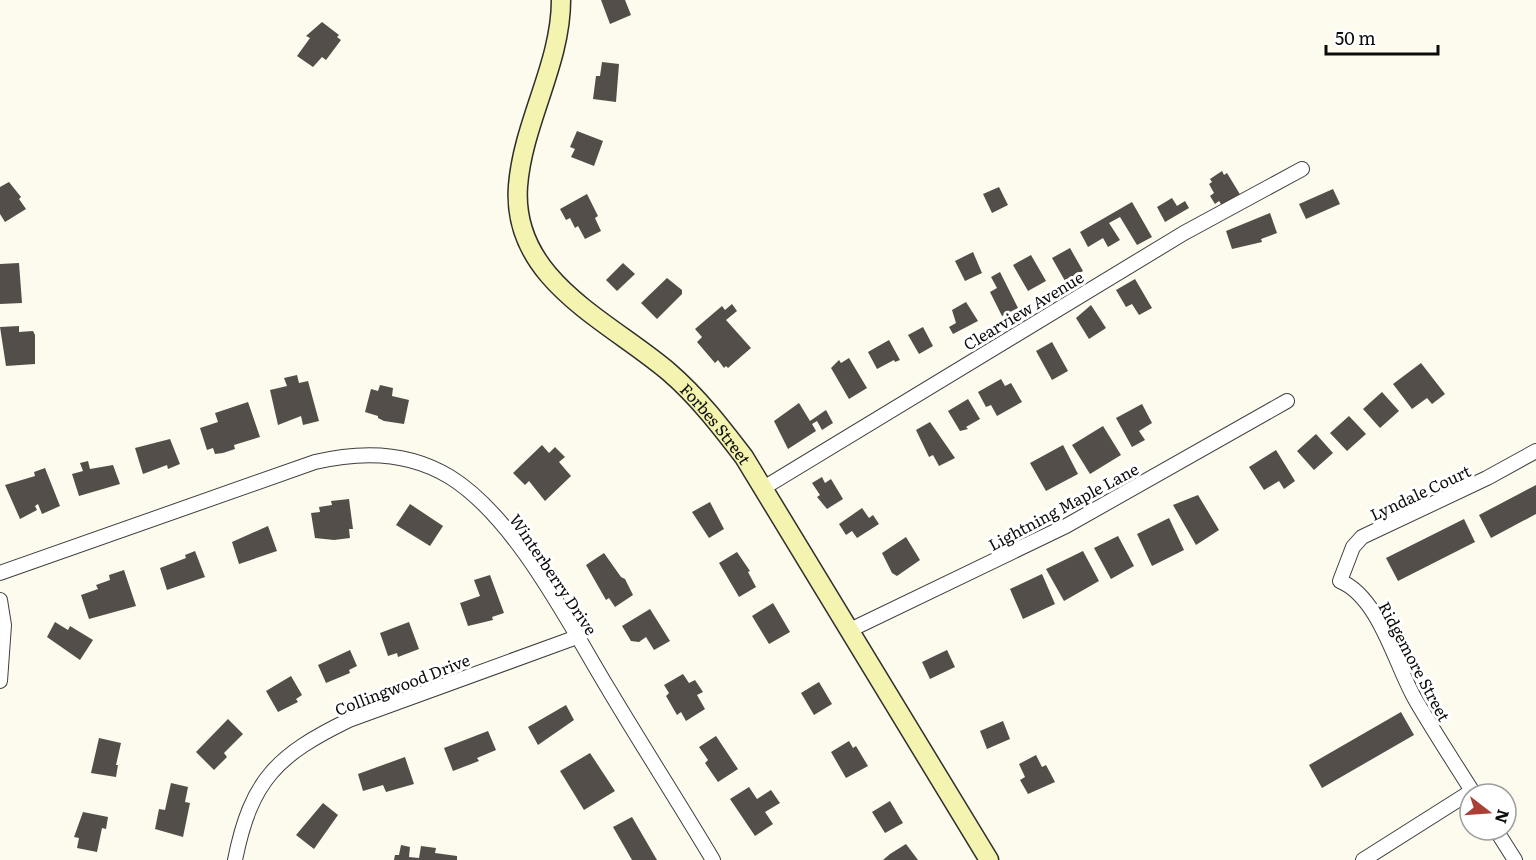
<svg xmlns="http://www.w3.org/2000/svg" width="1536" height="860" viewBox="0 0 1536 860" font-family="Literata,serif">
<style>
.building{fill:#534e4a}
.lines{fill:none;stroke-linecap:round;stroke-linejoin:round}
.street-casing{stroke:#3f3f3f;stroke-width:16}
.secondary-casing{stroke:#2e2e2e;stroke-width:21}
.street{stroke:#fff;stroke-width:14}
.secondary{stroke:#f4f4b0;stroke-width:18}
.labels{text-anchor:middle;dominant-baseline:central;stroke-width:6;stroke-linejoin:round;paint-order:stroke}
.street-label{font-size:16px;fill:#0c0c0c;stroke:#fff}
</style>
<rect width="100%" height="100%" fill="#fcfbed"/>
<g class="building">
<path d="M 601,0 L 625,0 L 631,15 L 610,24 Z"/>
<path d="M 322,22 L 339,35 L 337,37 L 341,40 L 326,60 L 322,57 L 313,67 L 297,56 L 310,38 L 306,36 Z"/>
<path d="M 602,62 L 619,64 L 616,102 L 593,99 L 596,76 L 600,76 Z"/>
<path d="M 577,131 L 603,141 L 594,166 L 571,157 L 575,149 L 570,147 Z"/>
<path d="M 1222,171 L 1224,175 L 1227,173 L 1241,196 L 1223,207 L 1219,201 L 1215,204 L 1210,196 L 1214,193 L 1209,184 L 1212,182 L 1210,179 Z"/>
<path d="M 9,182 L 21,197 L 19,199 L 26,209 L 5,222 L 0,214 L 0,187 Z"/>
<path d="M 999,187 L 1008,205 L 992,213 L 983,194 Z"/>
<path d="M 1333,189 L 1340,204 L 1306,219 L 1299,204 Z"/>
<path d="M 587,194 L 598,216 L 595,218 L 601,231 L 585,239 L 578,226 L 575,228 L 570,218 L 566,220 L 560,209 Z"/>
<path d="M 1172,198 L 1177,206 L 1185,201 L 1189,208 L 1165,222 L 1157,207 Z"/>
<path d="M 1132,202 L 1152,237 L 1137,245 L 1120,217 L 1109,223 L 1120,240 L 1108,247 L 1103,238 L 1088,247 L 1080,232 Z"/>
<path d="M 1270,213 L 1277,233 L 1261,239 L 1262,242 L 1232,249 L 1226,231 Z"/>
<path d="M 1070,248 L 1083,271 L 1065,281 L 1052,258 Z"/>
<path d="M 973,252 L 982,273 L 965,281 L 955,261 Z"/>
<path d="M 1031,255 L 1046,281 L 1028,291 L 1013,265 Z"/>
<path d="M 19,263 L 22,303 L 0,304 L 0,264 Z"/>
<path d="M 623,263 L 635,274 L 617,291 L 606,280 Z"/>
<path d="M 1000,272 L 1018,308 L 1002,316 L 990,292 L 997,288 L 991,277 Z"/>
<path d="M 667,278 L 682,290 L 682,294 L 657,319 L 641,303 Z"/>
<path d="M 1135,279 L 1152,308 L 1139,315 L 1132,304 L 1126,307 L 1116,290 Z"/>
<path d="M 966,302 L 978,321 L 953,334 L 949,327 L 956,323 L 952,310 Z"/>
<path d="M 732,304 L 737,311 L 726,320 L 751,348 L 728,368 L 726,366 L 724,368 L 718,360 L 715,363 L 697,342 L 702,337 L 695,329 L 722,306 L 725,310 Z"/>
<path d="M 1091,305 L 1106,328 L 1089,339 L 1076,318 Z"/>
<path d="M 19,326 L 19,332 L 33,331 L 35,335 L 35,364 L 6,366 L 0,327 Z"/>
<path d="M 923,327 L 933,346 L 919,354 L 908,335 Z"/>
<path d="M 889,340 L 900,360 L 895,362 L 894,360 L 877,369 L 868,352 Z"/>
<path d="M 1052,342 L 1068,371 L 1052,380 L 1036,351 Z"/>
<path d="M 849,358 L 867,388 L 849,399 L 831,368 L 839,360 L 841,363 Z"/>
<path d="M 1421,363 L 1445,394 L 1432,404 L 1427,398 L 1412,409 L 1393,384 Z"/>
<path d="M 297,375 L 299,383 L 308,381 L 319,421 L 303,425 L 301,416 L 278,425 L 270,390 L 287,386 L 284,378 Z"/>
<path d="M 1001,379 L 1005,386 L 1011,383 L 1022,402 L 997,416 L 991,405 L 986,407 L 978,392 Z"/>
<path d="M 380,385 L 393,388 L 392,396 L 409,400 L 404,424 L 384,421 L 378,418 L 378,416 L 365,412 L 371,389 L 378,391 Z"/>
<path d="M 1382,392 L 1399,411 L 1380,428 L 1363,409 Z"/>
<path d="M 968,399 L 980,419 L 966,427 L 968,429 L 960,431 L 948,411 Z"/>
<path d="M 248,402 L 260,437 L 234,445 L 235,449 L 223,453 L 215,454 L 213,448 L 207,450 L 200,428 L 218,422 L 215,413 Z"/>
<path d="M 799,403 L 810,421 L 826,410 L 833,423 L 822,430 L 817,421 L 812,424 L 816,431 L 788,449 L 774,421 Z"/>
<path d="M 1142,404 L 1152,423 L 1139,431 L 1145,440 L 1132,447 L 1116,418 Z"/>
<path d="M 1349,416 L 1366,434 L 1347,451 L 1330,433 Z"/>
<path d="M 930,422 L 955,458 L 939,466 L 933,455 L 929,457 L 916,430 Z"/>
<path d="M 1103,426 L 1121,455 L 1090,474 L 1072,445 Z"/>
<path d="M 1316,434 L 1333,453 L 1314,470 L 1297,451 Z"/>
<path d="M 170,439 L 180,464 L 168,469 L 167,465 L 143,474 L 135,448 Z"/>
<path d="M 542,445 L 549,453 L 555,447 L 565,457 L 559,462 L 571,476 L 545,501 L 529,481 L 525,485 L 513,473 Z"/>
<path d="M 1063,445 L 1078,474 L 1046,491 L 1030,463 Z"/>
<path d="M 1276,450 L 1295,481 L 1284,489 L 1279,481 L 1264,490 L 1249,467 Z"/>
<path d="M 88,461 L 90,469 L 113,465 L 120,484 L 79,496 L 72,474 L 83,471 L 80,463 Z"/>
<path d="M 45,468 L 60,506 L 42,514 L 38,504 L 35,506 L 37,510 L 20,519 L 5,485 L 35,476 L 34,472 Z"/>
<path d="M 822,477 L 825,483 L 831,479 L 843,499 L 827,509 L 817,497 L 820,495 L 812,483 Z"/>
<path d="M 1536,485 L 1536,514 L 1491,538 L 1479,515 Z"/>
<path d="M 1198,495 L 1219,530 L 1196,545 L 1173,505 Z"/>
<path d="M 349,499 L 353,529 L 349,529 L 350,538 L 334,540 L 315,538 L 311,513 L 320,512 L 319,507 L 332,505 L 331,501 Z"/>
<path d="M 710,502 L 724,529 L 709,538 L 692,512 Z"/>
<path d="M 410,504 L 443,526 L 430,546 L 396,525 Z"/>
<path d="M 862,508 L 869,518 L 873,515 L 879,524 L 857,538 L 852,531 L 846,535 L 839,524 Z"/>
<path d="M 1169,518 L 1184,550 L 1152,566 L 1137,534 Z"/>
<path d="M 1464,519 L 1475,542 L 1398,581 L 1386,558 Z"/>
<path d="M 268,526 L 277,551 L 239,564 L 232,542 Z"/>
<path d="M 1118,536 L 1134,566 L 1111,579 L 1094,548 Z"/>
<path d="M 906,537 L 920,560 L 897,576 L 892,573 L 882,553 Z"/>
<path d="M 195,551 L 205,577 L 167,590 L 160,568 L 186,558 L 185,555 Z"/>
<path d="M 1083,551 L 1099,581 L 1064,601 L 1046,569 Z"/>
<path d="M 737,552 L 750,571 L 748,572 L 756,587 L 739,597 L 719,563 Z"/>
<path d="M 604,553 L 621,577 L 625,579 L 633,595 L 615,607 L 609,598 L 606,600 L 586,565 Z"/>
<path d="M 124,570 L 136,606 L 89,619 L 81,595 L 98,589 L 96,585 L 110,580 L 109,575 Z"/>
<path d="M 1042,574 L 1055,604 L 1023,619 L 1010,589 Z"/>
<path d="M 490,575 L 504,613 L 492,617 L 493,620 L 468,626 L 460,603 L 480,596 L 474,580 Z"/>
<path d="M 773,603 L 790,632 L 769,644 L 752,616 Z"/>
<path d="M 650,609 L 670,641 L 654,650 L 646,637 L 639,642 L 631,641 L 622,626 Z"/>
<path d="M 55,622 L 68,630 L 70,626 L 93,640 L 80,660 L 47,637 Z"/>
<path d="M 409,622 L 419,649 L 398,657 L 397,653 L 388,656 L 380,633 Z"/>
<path d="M 350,650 L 357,666 L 349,670 L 350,673 L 326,683 L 318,665 Z"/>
<path d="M 947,650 L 955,667 L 930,679 L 922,662 Z"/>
<path d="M 683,674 L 689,683 L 695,680 L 703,692 L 697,695 L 705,709 L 686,721 L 681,712 L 677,715 L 666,696 L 669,693 L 664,685 Z"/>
<path d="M 291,676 L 302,695 L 296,699 L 298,702 L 278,712 L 266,691 Z"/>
<path d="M 819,682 L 832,704 L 814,715 L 801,693 Z"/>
<path d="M 566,705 L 574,720 L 538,745 L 528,727 Z"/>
<path d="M 1401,712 L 1414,735 L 1322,788 L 1309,765 Z"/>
<path d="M 228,719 L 243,734 L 224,753 L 227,757 L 214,770 L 196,752 Z"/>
<path d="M 1003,721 L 1010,739 L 987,749 L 980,731 Z"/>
<path d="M 488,731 L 496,750 L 477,758 L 479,761 L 453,771 L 444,748 Z"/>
<path d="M 716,736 L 738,769 L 718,782 L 705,763 L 708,760 L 699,747 Z"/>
<path d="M 99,738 L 121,743 L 116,765 L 118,765 L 116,777 L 91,773 Z"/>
<path d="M 849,741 L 853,748 L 856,746 L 868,766 L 846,778 L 831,752 Z"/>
<path d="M 590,753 L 615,791 L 584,810 L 560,771 Z"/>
<path d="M 1036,755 L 1042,767 L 1046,765 L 1055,782 L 1028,794 L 1020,780 L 1025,777 L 1019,764 Z"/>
<path d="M 405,757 L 414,784 L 386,792 L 383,785 L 363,791 L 358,774 Z"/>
<path d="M 171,783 L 188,787 L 185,802 L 190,803 L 183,837 L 155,829 L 159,809 L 165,810 Z"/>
<path d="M 749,787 L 757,799 L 771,790 L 780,803 L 765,812 L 773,824 L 755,836 L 730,799 Z"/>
<path d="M 890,801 L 903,823 L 885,833 L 872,812 Z"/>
<path d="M 323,803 L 338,815 L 314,849 L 296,835 Z"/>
<path d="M 83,812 L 108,817 L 106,829 L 102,828 L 97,852 L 77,848 L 79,838 L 74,837 Z"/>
<path d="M 632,817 L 657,860 L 632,860 L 613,827 Z"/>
<path d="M 906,844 L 918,860 L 883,860 L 890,854 Z"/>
<path d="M 401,845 L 410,847 L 409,857 L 419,858 L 421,846 L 436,848 L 435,853 L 457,856 L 457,860 L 394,860 L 395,855 L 399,855 Z"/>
</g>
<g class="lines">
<defs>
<g id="street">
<path d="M 765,487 L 1184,233 L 1302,169"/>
<path d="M 0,573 L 315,462 C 361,451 408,451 450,477 C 516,518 569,624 609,690 C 643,747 679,803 713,860"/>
<path d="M 0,600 L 4,625 L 0,681"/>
<path d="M 850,630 L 1066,526 L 1287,401"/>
<path d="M 1474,794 C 1454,762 1434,732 1415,699 C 1395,664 1379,597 1340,581 L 1353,547 L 1362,537 L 1487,478 L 1536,451"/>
<path d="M 1496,830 L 1515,860"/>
<path d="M 235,860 C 251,780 277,755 349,720 L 577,637"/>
<path d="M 1363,860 L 1472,791"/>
</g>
<g id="secondary">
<path id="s1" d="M 561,0 C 561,64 523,122 518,186 C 511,280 608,320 669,372 C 698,397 721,427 744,457 L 989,860"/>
</g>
</defs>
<use href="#street" class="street-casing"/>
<use href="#secondary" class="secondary-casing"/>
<use href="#street" class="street"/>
<use href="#secondary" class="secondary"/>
</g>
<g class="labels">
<g class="street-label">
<text transform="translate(1023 310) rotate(-31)">Clearview Avenue</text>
<text stroke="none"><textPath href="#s1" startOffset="513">Forbes Street</textPath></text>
<text transform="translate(1420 492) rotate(-25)">Lyndale Court</text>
<text transform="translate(1063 506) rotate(-28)">Lightning Maple Lane</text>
<text transform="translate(554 574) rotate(56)">Winterberry Drive</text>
<text transform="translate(1415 661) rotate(62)">Ridgemore Street</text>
<text transform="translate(402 684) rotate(-21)">Collingwood Drive</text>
</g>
</g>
<g transform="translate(1488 812) rotate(107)"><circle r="28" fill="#ffffff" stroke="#9e9e9e" stroke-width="1.5"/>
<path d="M0-4.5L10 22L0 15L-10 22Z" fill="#a93f37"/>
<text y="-9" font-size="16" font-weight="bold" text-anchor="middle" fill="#0c0c0c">N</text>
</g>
<path d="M1326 45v9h112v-9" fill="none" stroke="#0c0c0c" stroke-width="3"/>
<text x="1335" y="45" font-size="18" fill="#0c0c0c" stroke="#ffffff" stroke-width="4.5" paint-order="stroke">50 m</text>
</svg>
